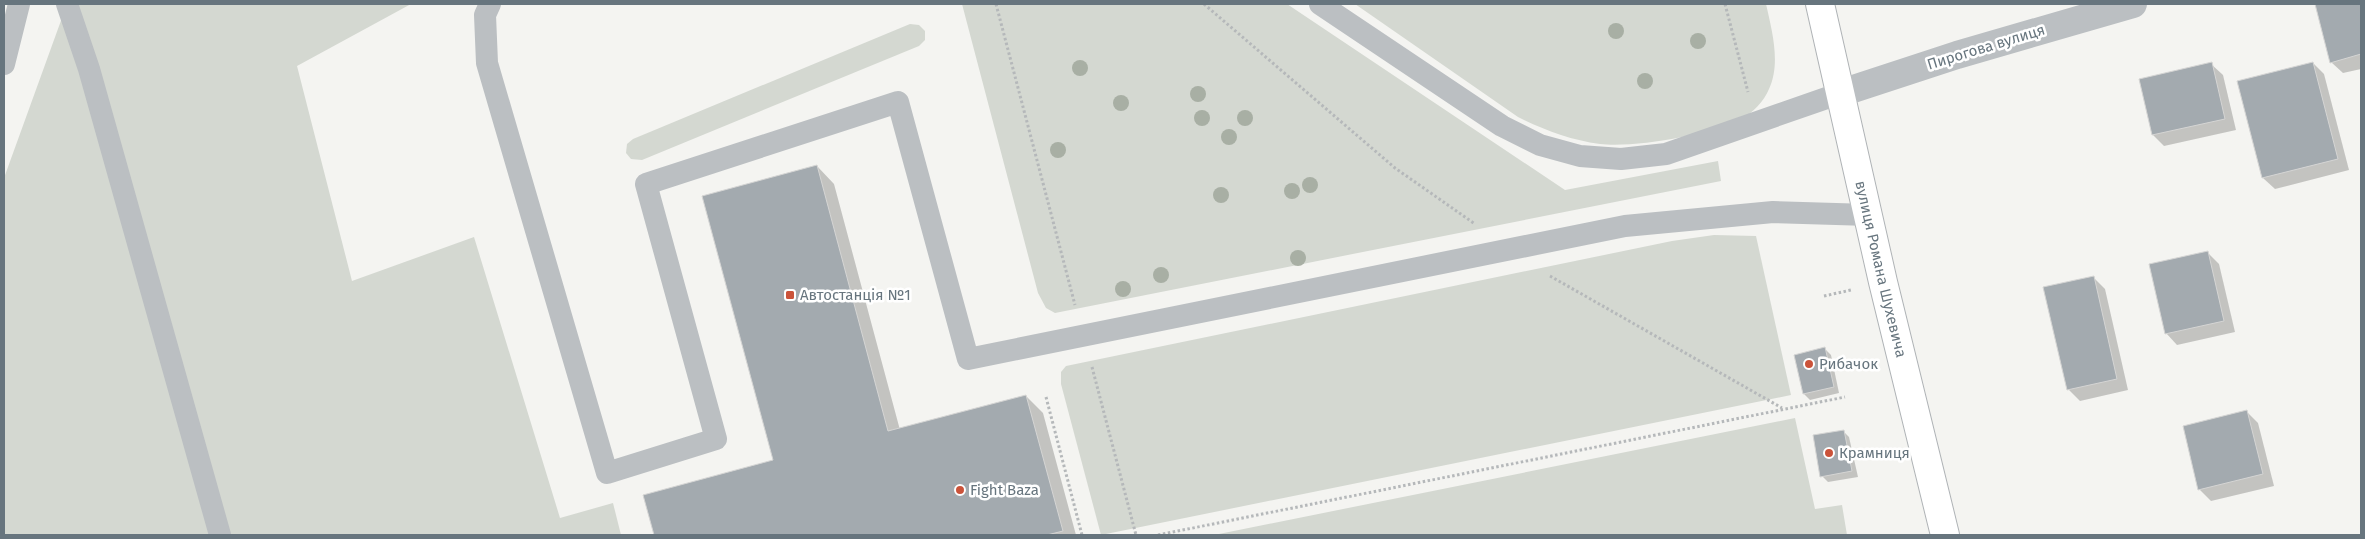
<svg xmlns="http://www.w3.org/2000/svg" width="2365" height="539" viewBox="0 0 2365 539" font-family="'Fira Sans',sans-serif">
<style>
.green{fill:#d4d8d1}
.shadow{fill:#0003}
.building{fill:#a3aaaf;stroke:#d5d5d4}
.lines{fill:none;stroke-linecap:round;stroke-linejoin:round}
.primary-casing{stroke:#afb3b6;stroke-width:30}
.path{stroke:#b5b8ba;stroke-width:3;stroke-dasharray:2.5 2.5;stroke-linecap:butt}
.lane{stroke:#bbbfc2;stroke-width:22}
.street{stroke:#bbbfc2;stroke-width:28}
.primary{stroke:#fff;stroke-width:28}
.tree{fill:#a8afa4}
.poi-dot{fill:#cb533a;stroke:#fff;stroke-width:2}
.labels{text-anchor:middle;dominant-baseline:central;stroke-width:5;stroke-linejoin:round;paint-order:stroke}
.street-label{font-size:15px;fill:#67757e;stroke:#fff}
.poi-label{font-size:15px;fill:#67757e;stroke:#fff;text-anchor:start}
</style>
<rect width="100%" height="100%" fill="#f4f4f1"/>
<g class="green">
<path d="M 67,4 L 411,4 L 297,66 L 352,281 L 474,237 L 560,518 L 613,503 L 621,535 L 4,535 L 4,178 Z"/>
<path d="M 962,4 L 1287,4 L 1565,190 L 1718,161 L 1721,181 L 1055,313 L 1046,308 L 1038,293 Z"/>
<path d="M 1355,4 L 1766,4 C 1772,31 1781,63 1769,89 C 1764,101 1753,113 1741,119 C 1710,135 1635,148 1600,144 C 1571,140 1544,130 1518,117 Z"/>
<path d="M 910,24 L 919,25 L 925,31 L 925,40 L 919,46 L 642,160 L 631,159 L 626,153 L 627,144 L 633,139 Z"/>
<path d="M 1714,235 L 1756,236 L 1791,395 L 1101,535 L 1061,384 L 1061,372 L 1066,366 L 1672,241 Z"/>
<path d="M 1795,418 L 1815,509 L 1842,505 L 1847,535 L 1214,535 Z"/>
</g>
<g class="shadow">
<path d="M 2316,4 L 2361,4 L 2361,69 L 2343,73 L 2331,62 Z"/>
<path d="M 2313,63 L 2324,74 L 2349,170 L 2275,189 L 2263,178 Z"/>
<path d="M 2211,64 L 2223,75 L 2236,130 L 2164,146 L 2153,135 Z"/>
<path d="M 817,166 L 834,184 L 900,430 L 1026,396 L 1043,413 L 1076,535 L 655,535 L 644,496 L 775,461 Z"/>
<path d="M 2207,252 L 2219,264 L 2235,332 L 2177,345 L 2166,333 Z"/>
<path d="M 2093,277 L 2105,289 L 2128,390 L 2080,401 L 2068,389 Z"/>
<path d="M 1825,349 L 1831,355 L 1839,393 L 1810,400 L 1804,394 Z"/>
<path d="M 2247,412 L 2258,423 L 2274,486 L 2211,501 L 2200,490 L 2184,427 Z"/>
<path d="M 1843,431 L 1849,437 L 1858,477 L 1828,482 L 1822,476 Z"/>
</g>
<g class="building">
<path d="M 2315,4 L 2361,4 L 2361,54 L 2330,63 Z"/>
<path d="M 2212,62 L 2225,119 L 2152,135 L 2139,79 Z"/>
<path d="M 2313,62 L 2338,159 L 2262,178 L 2237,81 Z"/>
<path d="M 817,165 L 888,431 L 1026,395 L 1063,531 L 1047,535 L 654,535 L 643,495 L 773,460 L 702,196 Z"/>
<path d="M 2208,251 L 2224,321 L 2165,334 L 2149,264 Z"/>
<path d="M 2094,276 L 2117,379 L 2067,390 L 2043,287 Z"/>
<path d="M 1825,347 L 1834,387 L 1803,394 L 1794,355 Z"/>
<path d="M 2247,410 L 2263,474 L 2198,490 L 2183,426 Z"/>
<path d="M 1844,430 L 1852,471 L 1820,477 L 1813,435 Z"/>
</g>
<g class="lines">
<defs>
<g id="primary">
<path id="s1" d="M 1820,4 L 1883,282 L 1945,535"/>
</g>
</defs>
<use href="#primary" class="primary-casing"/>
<g class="path">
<path d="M 996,4 L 1075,305"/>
<path d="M 1204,4 L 1395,168 L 1475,224"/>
<path d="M 1725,4 L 1748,92"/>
<path d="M 1550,276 L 1782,408"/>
<path d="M 1824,296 L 1851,290"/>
<path d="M 1092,367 L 1136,535"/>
<path d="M 1046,397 L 1082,535"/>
<path d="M 1158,535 L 1845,397"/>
</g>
<g class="lane">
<path d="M 67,4 L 89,69 L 220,535"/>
<path d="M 490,4 L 485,15 L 487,63 L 607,473 L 716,439 L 646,184 L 898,102 L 968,359 L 1625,226 L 1773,212 L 1869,215"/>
<path d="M 1320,4 L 1502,126 L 1540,145 L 1580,156 L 1621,159 L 1666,154 L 1841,93"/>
<path d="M 4,64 L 19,4"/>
</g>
<path class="street" d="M 1841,93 L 1957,55 L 2133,4"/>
<use href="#primary" class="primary"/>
</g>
<g class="tree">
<circle cx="1616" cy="31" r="8"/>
<circle cx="1698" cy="41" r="8"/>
<circle cx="1080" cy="68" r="8"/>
<circle cx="1645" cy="81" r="8"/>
<circle cx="1198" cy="94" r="8"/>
<circle cx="1121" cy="103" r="8"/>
<circle cx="1202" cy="118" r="8"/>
<circle cx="1245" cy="118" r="8"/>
<circle cx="1229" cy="137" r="8"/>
<circle cx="1058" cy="150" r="8"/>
<circle cx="1310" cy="185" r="8"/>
<circle cx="1292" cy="191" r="8"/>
<circle cx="1221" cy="195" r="8"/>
<circle cx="1298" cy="258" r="8"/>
<circle cx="1161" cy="275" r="8"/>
<circle cx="1123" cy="289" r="8"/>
</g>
<g class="poi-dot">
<rect x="785" y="290" width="10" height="10" rx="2.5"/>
<circle cx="1809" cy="364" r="5"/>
<circle cx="1829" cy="453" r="5"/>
<circle cx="960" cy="490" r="5"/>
</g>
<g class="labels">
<g class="street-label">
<text transform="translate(1986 47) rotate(-17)">Пирогова вулиця</text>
<text stroke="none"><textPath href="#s1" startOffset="272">вулиця Романа Шухевича</textPath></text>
</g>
<g class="poi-label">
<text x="800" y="295">Автостанція №1</text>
<text x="1819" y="364">Рибачок</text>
<text x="1839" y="453">Крамниця</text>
<text x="970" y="490">Fight Baza</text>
</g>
</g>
<rect width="2365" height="539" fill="none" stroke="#67757e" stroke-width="10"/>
</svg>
